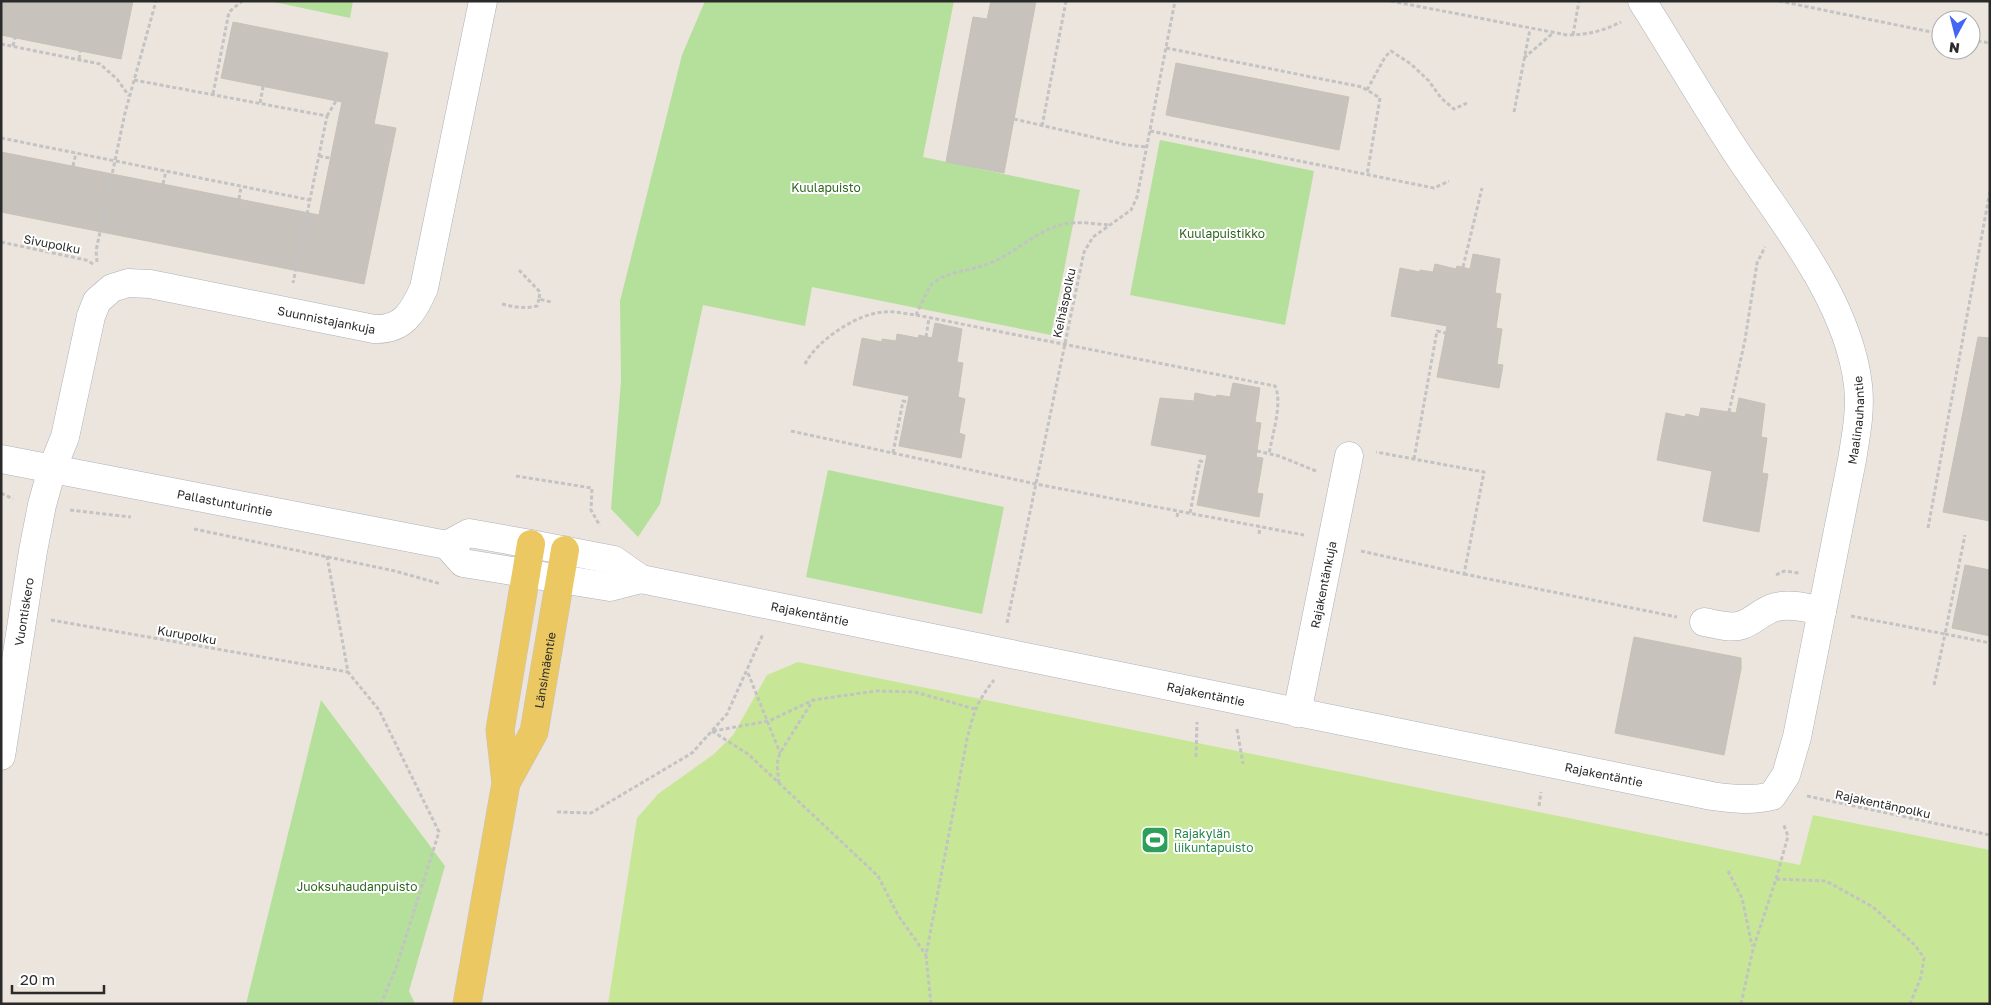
<svg xmlns="http://www.w3.org/2000/svg" width="1991" height="1005" viewBox="0 0 1991 1005" font-family="'Golos Text',sans-serif">
<style>
.green{fill:#b4e09b}
.pitch{fill:#c7e797}
.building{fill:#c7c2bc;stroke:#c7c1b6}
.lines{fill:none;stroke-linecap:round;stroke-linejoin:round}
.minor-casing{stroke:#adb0ba;stroke-width:29}
.major-casing{stroke:#c3c3c3;stroke-width:29}
.path{stroke:#c3c3c3;stroke-width:3;stroke-dasharray:4 2.5;stroke-linecap:butt}
.minor{stroke:#fff;stroke-width:28}
.major{stroke:#ecc862;stroke-width:28}
.labels{text-anchor:middle;dominant-baseline:central;stroke-width:4;stroke-linejoin:round;paint-order:stroke}
.park-label{font-size:12px;fill:#2e651d;stroke:#fff}
.street-label{font-size:12px;fill:#2a2a2a;stroke:#fff}
.leisure-label{font-size:12px;fill:#27864d;stroke:#fff;text-anchor:start}
</style>
<rect width="100%" height="100%" fill="#ece5dd"/>
<g class="green">
<path d="M 269,1 L 353,1 L 350,18 Z"/>
<path d="M 705,1 L 954,1 L 923,157 L 1080,190 L 1051,335 L 812,287 L 805,326 L 703,305 L 660,504 L 638,537 L 611,509 L 621,381 L 620,301 L 682,55 Z"/>
<path d="M 1160,140 L 1314,171 L 1285,325 L 1130,295 Z"/>
<path d="M 828,470 L 1004,507 L 982,614 L 806,577 Z"/>
<path d="M 321,700 L 445,866 L 409,991 L 415,1004 L 246,1004 Z"/>
</g>
<path class="pitch" d="M 798,662 L 1800,865 L 1813,815 L 1990,850 L 1990,1004 L 608,1004 L 637,818 L 658,794 L 714,754 L 733,735 L 767,675 Z"/>
<g class="building">
<path d="M 1,1 L 133,1 L 121,59 L 1,35 Z"/>
<path d="M 991,1 L 1036,1 L 1004,173 L 946,162 L 973,17 L 987,19 Z"/>
<path d="M 233,22 L 388,53 L 374,124 L 396,128 L 364,284 L 1,212 L 1,152 L 319,215 L 342,102 L 221,78 Z"/>
<path d="M 1176,63 L 1349,97 L 1339,150 L 1166,115 Z"/>
<path d="M 1473,254 L 1500,259 L 1495,293 L 1501,294 L 1496,328 L 1502,329 L 1497,364 L 1503,365 L 1499,388 L 1437,377 L 1447,326 L 1391,316 L 1400,268 L 1420,272 L 1420,270 L 1433,272 L 1435,264 L 1456,269 L 1457,266 L 1470,269 Z"/>
<path d="M 935,323 L 962,329 L 957,362 L 963,363 L 958,397 L 965,399 L 959,433 L 965,435 L 961,458 L 899,446 L 909,396 L 853,385 L 862,338 L 882,342 L 882,339 L 896,341 L 897,334 L 918,338 L 919,335 L 932,338 Z"/>
<path d="M 1978,337 L 1990,338 L 1990,521 L 1943,512 Z"/>
<path d="M 1233,383 L 1260,388 L 1255,422 L 1261,423 L 1256,457 L 1263,458 L 1257,493 L 1263,494 L 1259,517 L 1197,505 L 1207,455 L 1151,445 L 1160,398 L 1194,401 L 1195,393 L 1216,397 L 1217,395 L 1230,397 Z"/>
<path d="M 1739,398 L 1765,404 L 1761,437 L 1767,438 L 1762,473 L 1768,474 L 1759,532 L 1703,521 L 1712,471 L 1657,460 L 1666,413 L 1685,417 L 1686,414 L 1699,417 L 1701,408 L 1736,413 Z"/>
<path d="M 1965,565 L 1990,570 L 1990,636 L 1952,628 Z"/>
<path d="M 1634,637 L 1741,658 L 1741,669 L 1724,755 L 1615,733 Z"/>
</g>
<g class="lines">
<defs>
<g id="minor">
<path id="s1" d="M 1,459 L 447,545 L 463,563 L 610,587 L 641,579"/>
<path id="s2" d="M 447,545 L 469,533 L 531,544 L 614,560 L 641,579 L 1712,796 C 1733,799 1752,801 1772,796 L 1786,775 L 1797,737 L 1852,460 C 1856,435 1861,410 1858,385 C 1848,299 1780,219 1734,149 C 1702,100 1673,50 1642,1"/>
<path d="M 1704,622 C 1715,624 1731,629 1742,625 C 1754,621 1763,610 1776,607 C 1790,603 1808,608 1822,611"/>
<path id="s3" d="M 1297,713 L 1349,456"/>
<path id="s4" d="M 1,756 L 33,551 L 42,505 L 52,469 L 65,437 L 91,316 L 97,301 L 112,288 L 128,283 L 150,284 L 374,329 C 403,330 413,313 424,288 L 483,1"/>
</g>
<g id="major">
<path id="s5" d="M 506,783 L 534,732 L 565,550"/>
<path d="M 467,1004 L 506,783 L 500,730 L 531,544"/>
</g>
</defs>
<use href="#minor" class="minor-casing"/>
<use href="#major" class="major-casing"/>
<g class="path">
<path d="M 1391,1 L 1567,35 C 1587,35 1603,31 1621,22"/>
<path d="M 1779,1 L 1941,34"/>
<path d="M 1573,35 L 1579,1"/>
<path d="M 1971,40 L 1990,43"/>
<path d="M 1,44 L 100,64 L 117,79 L 129,96"/>
<path d="M 13,46 L 16,34"/>
<path d="M 1166,48 L 1362,87 L 1380,98 L 1367,175"/>
<path d="M 1524,58 L 1553,33"/>
<path d="M 79,59 L 81,47"/>
<path d="M 134,80 L 327,116 L 293,283"/>
<path d="M 1367,90 L 1385,57 L 1391,51 L 1411,64 L 1429,81 L 1441,98 L 1454,109 L 1467,103"/>
<path d="M 213,94 L 229,12 L 242,1"/>
<path d="M 260,103 L 264,82"/>
<path d="M 1514,112 L 1530,29"/>
<path d="M 327,116 L 339,96"/>
<path d="M 1014,119 L 1127,145 L 1147,147"/>
<path d="M 1042,126 L 1066,1"/>
<path d="M 1150,131 L 1434,188 L 1449,181"/>
<path d="M 1,138 L 310,200"/>
<path d="M 319,156 L 330,158"/>
<path d="M 73,166 L 76,153"/>
<path d="M 163,184 L 166,171"/>
<path d="M 239,199 L 241,187"/>
<path d="M 303,234 L 315,236"/>
<path d="M 1,242 L 86,260 L 95,265"/>
<path d="M 97,262 L 96,251 L 125,113 L 156,1"/>
<path d="M 1463,267 L 1482,188"/>
<path d="M 519,270 L 540,292 L 539,299 L 551,302"/>
<path d="M 502,304 C 514,307 525,309 537,306 L 539,299"/>
<path d="M 916,315 C 920,307 927,290 932,284 C 945,272 967,271 982,266 C 1012,257 1034,231 1064,224 C 1078,221 1095,224 1110,225"/>
<path d="M 926,337 L 929,318"/>
<path d="M 805,364 C 817,340 858,313 884,312 C 895,311 906,314 916,315 L 1275,386 C 1283,402 1272,436 1269,454"/>
<path d="M 1729,412 L 1745,340 L 1757,263 L 1765,247"/>
<path d="M 791,431 L 1036,484 L 1304,535"/>
<path d="M 1257,451 L 1279,456 L 1316,471"/>
<path d="M 893,453 L 903,401 L 912,403"/>
<path d="M 1414,459 L 1437,331 L 1450,334"/>
<path d="M 516,476 L 592,488 L 591,510 L 600,526"/>
<path d="M 1,493 L 13,499"/>
<path d="M 70,510 L 131,517"/>
<path d="M 1190,513 L 1200,461 L 1210,463"/>
<path d="M 1177,517 L 1178,511"/>
<path d="M 1928,528 L 1990,191"/>
<path d="M 194,529 L 395,571 L 441,584"/>
<path d="M 1259,534 L 1260,527"/>
<path d="M 1361,551 L 1464,574 L 1484,472 L 1376,452"/>
<path d="M 327,556 L 348,672 L 379,710 L 439,832 L 396,968 L 381,1004"/>
<path d="M 1464,574 L 1677,617"/>
<path d="M 1776,575 L 1784,571 L 1799,573"/>
<path d="M 1851,616 L 1945,634 L 1965,535"/>
<path d="M 51,620 L 348,672"/>
<path d="M 1007,623 L 1084,252 L 1093,237 L 1131,210 L 1137,197 L 1175,1"/>
<path d="M 748,673 L 780,753"/>
<path d="M 1934,685 L 1945,634 L 1990,643"/>
<path d="M 1237,729 L 1243,764"/>
<path d="M 712,731 L 748,754 L 878,876 L 898,915 L 926,955"/>
<path d="M 713,731 L 769,721 L 813,700 L 876,691 L 915,692 L 975,709"/>
<path d="M 1196,757 L 1197,722"/>
<path d="M 779,783 L 777,764 L 780,753 L 813,700"/>
<path d="M 1807,796 L 1990,835"/>
<path d="M 1539,806 L 1541,792"/>
<path d="M 557,812 L 591,813 L 692,753 L 727,714 L 763,634"/>
<path d="M 1728,871 L 1742,898 L 1752,946"/>
<path d="M 1776,879 L 1826,881 L 1873,907 L 1915,945 L 1924,958 L 1921,977 L 1910,1004"/>
<path d="M 931,1004 L 926,955 L 967,739 C 974,712 976,703 994,680"/>
<path d="M 1741,1004 L 1753,949 L 1776,879 L 1788,836 L 1783,823"/>
</g>
<use href="#minor" class="minor"/>
<use href="#major" class="major"/>
</g>
<defs>
<symbol id="stadium-square" viewBox="-11 -11 22 22"><rect x="-9" y="-9" width="18" height="18" rx="4" fill="#2e9e5b" stroke="#fff"/><path d="M0-5a6.5 5 0 1 0 0 10a6.5 5 0 1 0 0-10ZM-3.5-1.8h7v3.6h-7Z" fill="#fff"/></symbol>
</defs>
<g fill-rule="evenodd">
<use href="#stadium-square" x="1139" y="824" width="32" height="32"/>
</g>
<g class="labels">
<g class="park-label">
<text x="826" y="187">Kuulapuisto</text>
<text x="1222" y="233">Kuulapuistikko</text>
<text x="357" y="886">Juoksuhaudanpuisto</text>
</g>
<g class="street-label">
<text transform="translate(52 244) rotate(11)">Sivupolku</text>
<text transform="translate(1064 303) rotate(-78)">Keihäspolku</text>
<text stroke="none"><textPath href="#s4" startOffset="705">Suunnistajankuja</textPath></text>
<text stroke="none"><textPath href="#s2" startOffset="1746">Maalinauhantie</textPath></text>
<text stroke="none"><textPath href="#s1" startOffset="228">Pallastunturintie</textPath></text>
<text stroke="none"><textPath href="#s3" startOffset="131">Rajakentänkuja</textPath></text>
<text stroke="none"><textPath href="#s4" startOffset="146">Vuontiskero</textPath></text>
<text stroke="none"><textPath href="#s2" startOffset="378">Rajakentäntie</textPath></text>
<text transform="translate(187 635) rotate(10)">Kurupolku</text>
<text stroke="none"><textPath href="#s5" startOffset="121">Länsimäentie</textPath></text>
<text stroke="none"><textPath href="#s2" startOffset="782">Rajakentäntie</textPath></text>
<text stroke="none"><textPath href="#s2" startOffset="1188">Rajakentäntie</textPath></text>
<text transform="translate(1883 804) rotate(12)">Rajakentänpolku</text>
</g>
<g class="leisure-label">
<text x="1174" y="833">Rajakylän<tspan x="1174" dy="14">liikuntapuisto</tspan></text>
</g>
</g>
<rect width="1991" height="1005" fill="none" stroke="#2a2a2a" stroke-width="5"/>
<g transform="translate(1956 35) rotate(187)"><circle r="24" fill="#ffffff" stroke="#aaaaaa"/>
<path d="M0-4L9 19L0 12L-9 19Z" fill="#4268f3"/>
<text y="-8" font-size="14" font-weight="bold" text-anchor="middle" fill="#2a2a2a">N</text>
</g>
<path d="M12 985v8h92v-8" fill="none" stroke="#2a2a2a" stroke-width="2.5"/>
<text x="20" y="985" font-size="15" fill="#2a2a2a" stroke="#ffffff" stroke-width="4" paint-order="stroke">20 m</text>
</svg>
